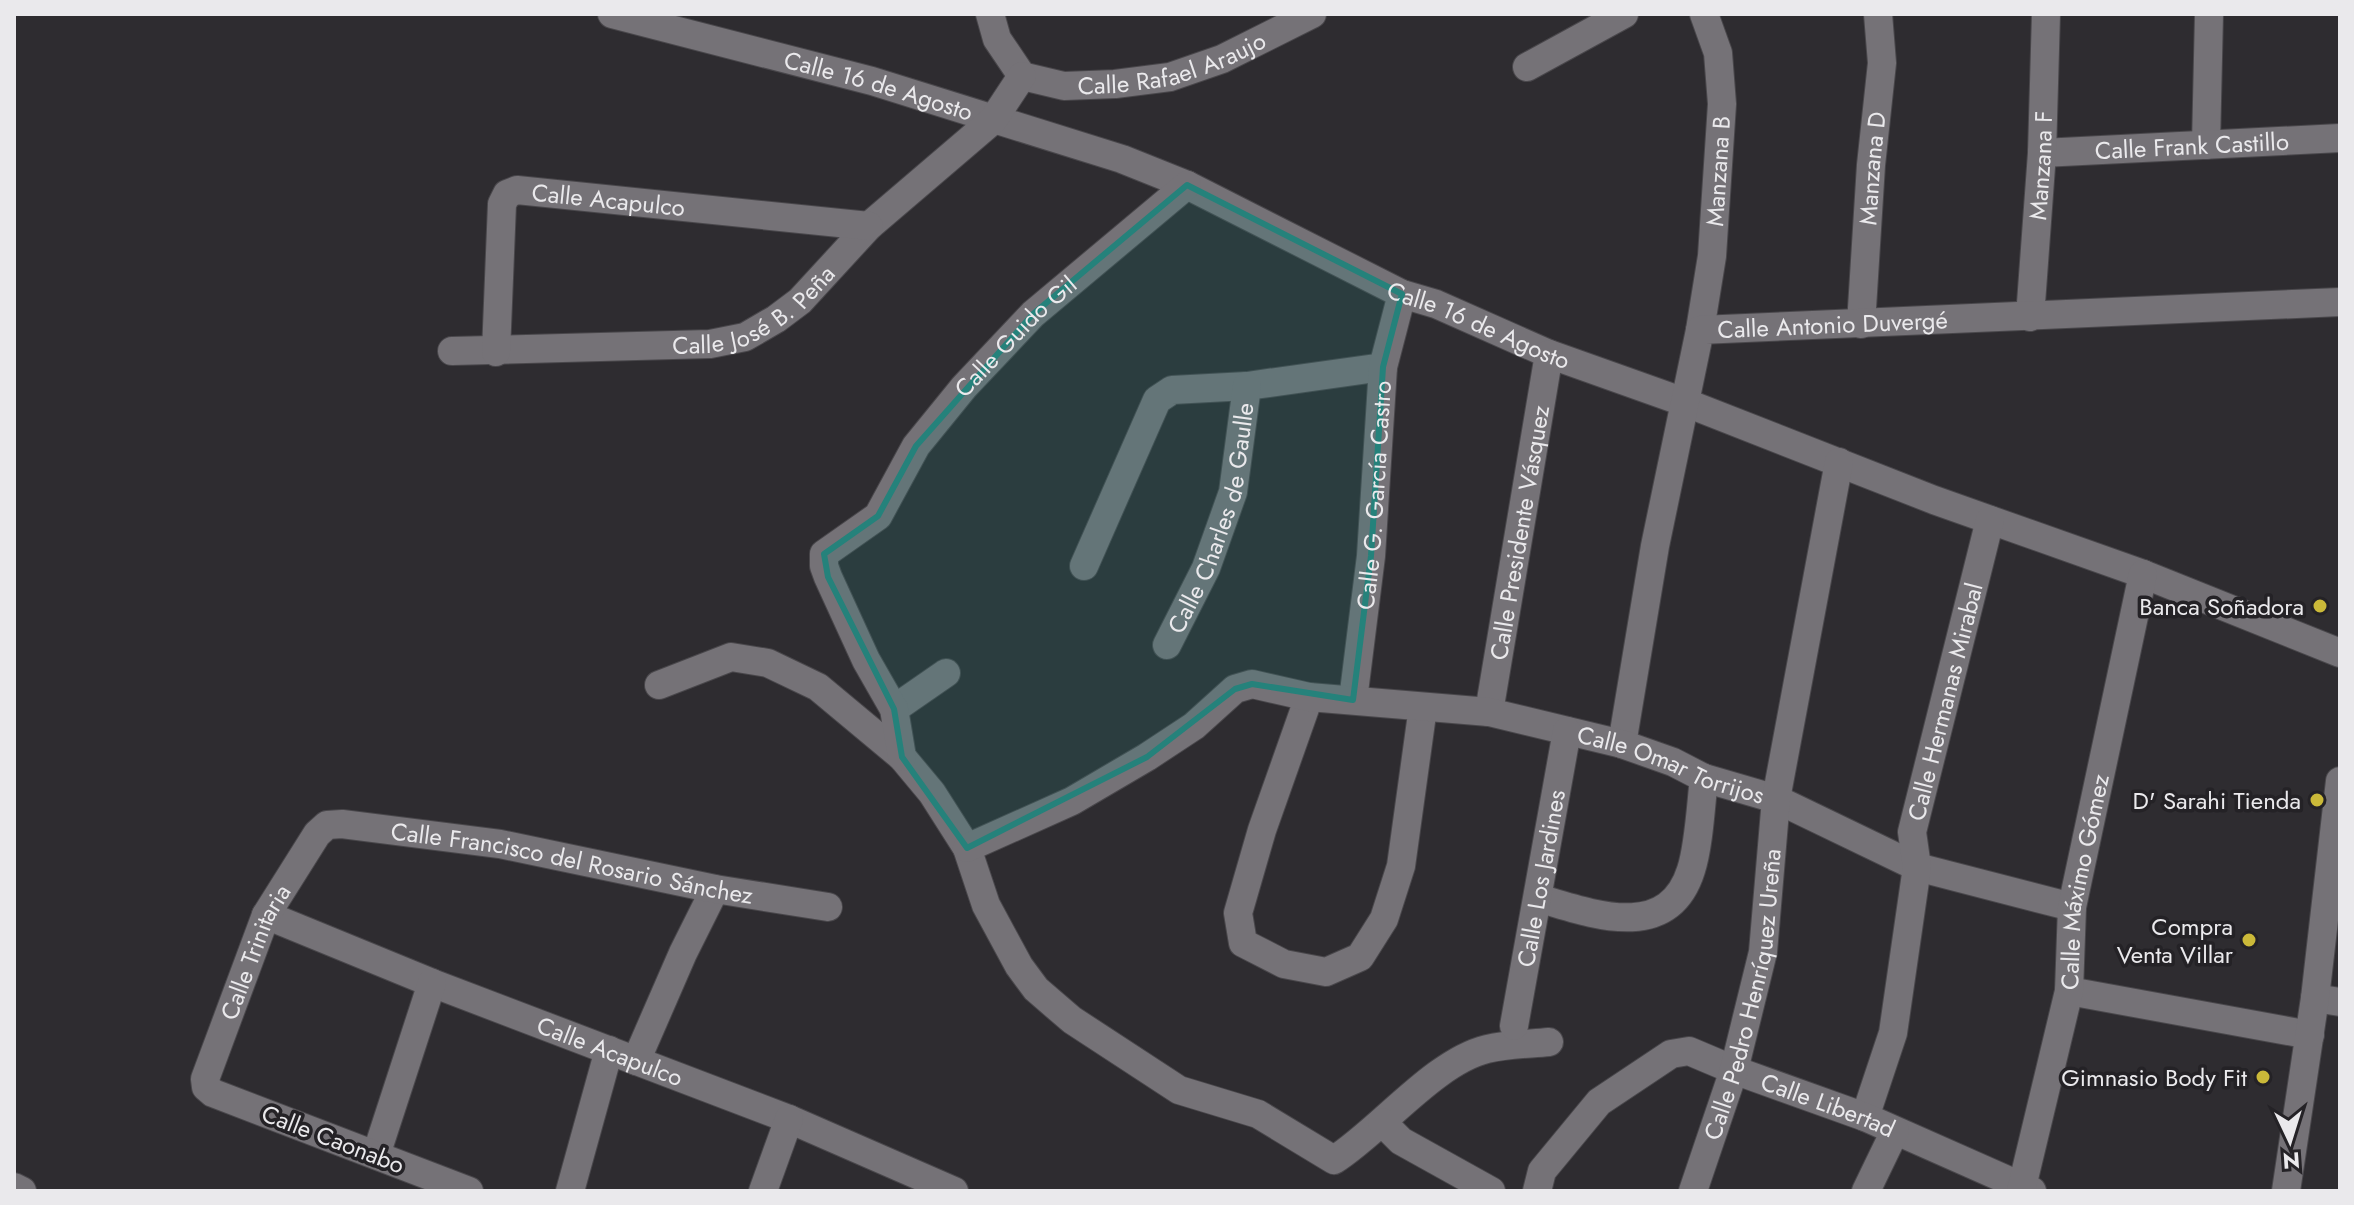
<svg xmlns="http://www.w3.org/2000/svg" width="2354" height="1205" viewBox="0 0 2354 1205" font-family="Jost,sans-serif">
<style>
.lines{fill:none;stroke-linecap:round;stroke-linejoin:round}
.minor-casing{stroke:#49474b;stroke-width:30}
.minor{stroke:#757277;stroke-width:28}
.marked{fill:#25827b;fill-opacity:0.2;stroke:#25827b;stroke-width:6;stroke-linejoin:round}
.poi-dot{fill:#cbb939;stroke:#242226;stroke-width:3}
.labels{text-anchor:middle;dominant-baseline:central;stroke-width:7;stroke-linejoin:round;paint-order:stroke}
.street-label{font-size:24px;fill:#eae9ec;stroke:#242226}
.poi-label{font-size:24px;fill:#eae9ec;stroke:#242226;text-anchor:end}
</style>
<rect width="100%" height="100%" fill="#2e2c30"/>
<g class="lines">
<defs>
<g id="minor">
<path id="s1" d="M 612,14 L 872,81 L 1122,159 L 1187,185 L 1402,294 L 1436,304 L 1549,354 L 1684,402 L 1934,500 L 2143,574 L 2340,653"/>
<path d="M 990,14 L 997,39 L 1022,76"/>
<path d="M 1527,67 L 1624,14"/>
<path id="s2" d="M 1022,76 L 1064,86 L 1115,84 L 1170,77 L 1222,59 L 1312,14"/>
<path d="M 2206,145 L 2209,14"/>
<path id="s3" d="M 2042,153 L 2340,138"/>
<path id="s4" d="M 2030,317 L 2042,153 L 2046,14"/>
<path id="s5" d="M 1861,324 L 1871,165 L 1882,63 L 1878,14"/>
<path id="s6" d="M 1700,330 L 1712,256 L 1722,104 L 1718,53 L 1704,14"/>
<path id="s7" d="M 452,351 L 710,344 L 745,337 L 776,319 L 800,301 L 869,226 L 993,120 L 1022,76"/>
<path id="s8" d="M 496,352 L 502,204 L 507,194 L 517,190 L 869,226"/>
<path d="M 1084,566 L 1157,400 L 1172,390 L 1247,386 L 1383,367"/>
<path id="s9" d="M 1167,645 L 1206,568 L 1233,492 L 1247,386"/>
<path d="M 659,685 L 731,657 L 768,663 L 818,687 L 902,757 L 932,793 L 967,848 L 986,905 L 1019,966 L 1036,989 L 1072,1020 L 1179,1090 L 1258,1114 L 1334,1160 C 1381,1130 1434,1062 1487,1049 C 1507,1044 1529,1044 1549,1042"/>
<path d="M 1309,697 L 1262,830 L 1238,913 L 1243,943 L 1284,964 L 1326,972 L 1360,957 L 1384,919 L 1401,866 L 1423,707"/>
<path id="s10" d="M 1353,700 L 1371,556 L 1383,367 L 1402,294"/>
<path d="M 894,709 L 946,673"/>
<path id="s11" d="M 1489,712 L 1549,354"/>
<path id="s12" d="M 1622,744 L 1655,546 L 1700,330 L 2340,302"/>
<path id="s13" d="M 902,757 L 894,709 L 866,660 L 828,577 L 824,566 L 824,554 L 878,516 L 916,446 L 964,387 L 1033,314 L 1187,185"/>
<path id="s14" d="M 967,848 L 1072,801 L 1147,757 L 1194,726 L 1235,689 L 1252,684 L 1309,697 L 1489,712 L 1622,744 L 1673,762 L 1704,778 L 1776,799 L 1917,867 L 2072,907"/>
<path d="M 1538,898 C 1592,914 1668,943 1691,870 C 1699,846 1701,803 1704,778"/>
<path id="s15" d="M 266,915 L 432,983 L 789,1119 L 954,1191"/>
<path d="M 2069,991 L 2310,1035"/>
<path d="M 2315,998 L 2340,1002"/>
<path id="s16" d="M 1514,1026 L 1567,731"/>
<path d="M 636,1061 L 683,953 L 715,889"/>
<path id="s17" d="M 1865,1117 L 1893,1033 L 1917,867 L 1912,832 L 1990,520"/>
<path d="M 1382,1122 L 1401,1141 L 1491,1191"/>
<path d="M 376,1155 L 432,983"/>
<path d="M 14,1187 L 22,1191"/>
<path id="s18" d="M 469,1191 L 213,1093 L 206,1087 L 205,1079 L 266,915 L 317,834 L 327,825 L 342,824 L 500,844 L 715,889 L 828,907"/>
<path d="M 570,1191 L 609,1050"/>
<path d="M 763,1191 L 789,1119"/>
<path id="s19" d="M 1537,1191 L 1542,1171 L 1599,1102 L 1671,1054 L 1689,1051 L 1734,1070 L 1865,1117 L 2032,1191"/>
<path id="s20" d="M 1693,1191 L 1734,1070 L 1763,952 L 1776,799 L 1839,462"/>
<path d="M 1866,1191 L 1895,1131"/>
<path id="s21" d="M 2021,1191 L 2069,991 L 2072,907 L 2143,574"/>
<path d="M 2286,1191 L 2315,998 L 2340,781"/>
</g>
</defs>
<use href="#minor" class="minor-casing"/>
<use href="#minor" class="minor"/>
</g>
<path class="marked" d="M 1187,185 L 1402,294 L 1383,367 L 1371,556 L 1353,700 L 1252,684 L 1235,689 L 1147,757 L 967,848 L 902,757 L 894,709 L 828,577 L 824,554 L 878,516 L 916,446 L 1033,314 Z"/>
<g class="poi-dot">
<circle cx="2320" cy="606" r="8"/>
<circle cx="2317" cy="800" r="8"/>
<circle cx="2249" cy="940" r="8"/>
<circle cx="2263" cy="1077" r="8"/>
</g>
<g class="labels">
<g class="street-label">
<text stroke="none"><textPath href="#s2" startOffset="154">Calle Rafael Araujo</textPath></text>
<text stroke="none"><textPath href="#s1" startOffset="276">Calle 16 de Agosto</textPath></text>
<text stroke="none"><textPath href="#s3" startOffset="150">Calle Frank Castillo</textPath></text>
<text stroke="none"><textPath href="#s4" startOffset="152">Manzana F</textPath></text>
<text stroke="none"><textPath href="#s5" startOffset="156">Manzana D</textPath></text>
<text stroke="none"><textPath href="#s6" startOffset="160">Manzana B</textPath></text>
<text stroke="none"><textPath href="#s8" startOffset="262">Calle Acapulco</textPath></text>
<text stroke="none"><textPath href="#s7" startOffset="312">Calle José B. Peña</textPath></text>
<text stroke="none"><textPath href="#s1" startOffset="924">Calle 16 de Agosto</textPath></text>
<text stroke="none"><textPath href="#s12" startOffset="554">Calle Antonio Duvergé</textPath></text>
<text stroke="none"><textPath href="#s13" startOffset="514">Calle Guido Gil</textPath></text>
<text stroke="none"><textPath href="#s10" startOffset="206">Calle G. García Castro</textPath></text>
<text stroke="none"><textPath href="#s9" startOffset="136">Calle Charles de Gaulle</textPath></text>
<text stroke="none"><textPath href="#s11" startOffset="182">Calle Presidente Vásquez</textPath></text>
<text stroke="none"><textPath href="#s17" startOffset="426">Calle Hermanas Mirabal</textPath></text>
<text stroke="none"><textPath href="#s14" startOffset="760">Calle Omar Torrijos</textPath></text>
<text stroke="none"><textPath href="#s18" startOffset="824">Calle Francisco del Rosario Sánchez</textPath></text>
<text stroke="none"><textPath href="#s16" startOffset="150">Calle Los Jardines</textPath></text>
<text stroke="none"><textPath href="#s21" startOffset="316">Calle Máximo Gómez</textPath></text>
<text stroke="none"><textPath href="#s18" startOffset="428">Calle Trinitaria</textPath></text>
<text stroke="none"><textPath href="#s20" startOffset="204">Calle Pedro Henríquez Ureña</textPath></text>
<text stroke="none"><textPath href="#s15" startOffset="370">Calle Acapulco</textPath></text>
<text stroke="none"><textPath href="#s19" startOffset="364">Calle Libertad</textPath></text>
<text transform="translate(333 1139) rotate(21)">Calle Caonabo</text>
</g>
<g class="poi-label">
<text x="2304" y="606">Banca Soñadora</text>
<text x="2301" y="800">D' Sarahi Tienda</text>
<text x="2233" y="926">Compra<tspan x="2233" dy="28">Venta Villar</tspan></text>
<text x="2247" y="1077">Gimnasio Body Fit</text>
</g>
</g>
<rect width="2354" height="1205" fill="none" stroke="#eae9ec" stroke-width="32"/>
<g transform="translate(2290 1141) rotate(176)" stroke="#242226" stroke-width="6" paint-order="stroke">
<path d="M0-6L14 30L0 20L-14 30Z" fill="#eae9ec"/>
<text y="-12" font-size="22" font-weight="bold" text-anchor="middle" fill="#eae9ec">N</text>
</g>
</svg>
